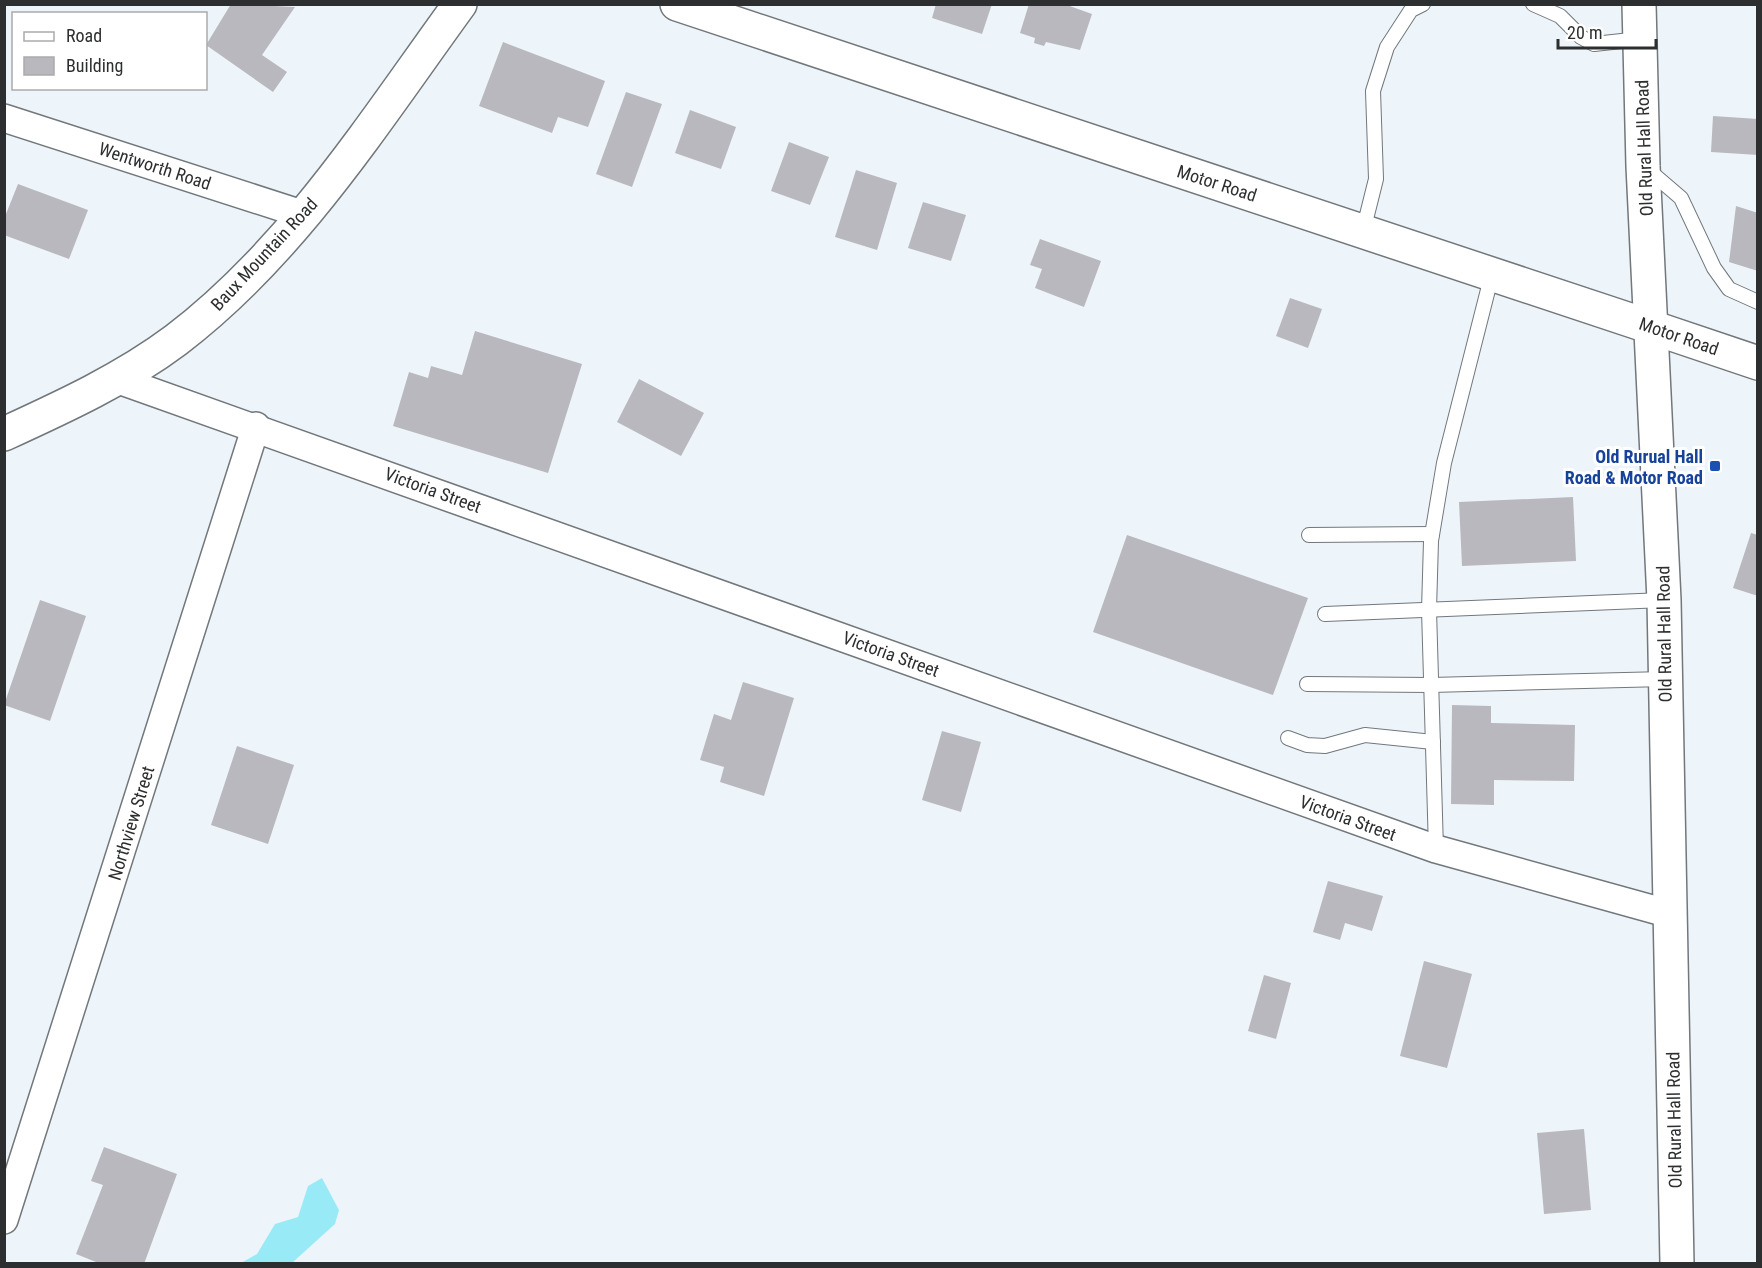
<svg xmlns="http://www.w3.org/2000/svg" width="1762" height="1268" viewBox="0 0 1762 1268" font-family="'Roboto Condensed',sans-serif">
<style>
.water{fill:#98ebf6}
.building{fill:#b9b8bf}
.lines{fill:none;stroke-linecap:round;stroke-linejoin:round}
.service-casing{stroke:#71777b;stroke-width:16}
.minor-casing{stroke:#71777b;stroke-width:30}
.tertiary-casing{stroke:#71777b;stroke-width:36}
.secondary-casing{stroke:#71777b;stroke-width:36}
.service{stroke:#fff;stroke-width:14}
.minor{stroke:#fff;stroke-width:27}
.tertiary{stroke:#fff;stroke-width:33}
.secondary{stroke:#fff;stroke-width:33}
.transit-dot{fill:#1a4fb4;stroke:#fff;stroke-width:2}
.labels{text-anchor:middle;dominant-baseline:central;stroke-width:6;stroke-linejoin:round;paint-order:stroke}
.street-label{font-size:18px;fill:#2c2e30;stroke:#fff}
.transit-label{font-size:18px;font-weight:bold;fill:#164399;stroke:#fff;text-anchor:end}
</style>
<rect width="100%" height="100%" fill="#eef5fa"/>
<path class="water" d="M 322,1178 L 339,1210 L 335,1224 L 292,1263 L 241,1263 L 257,1254 L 275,1224 L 298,1217 L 308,1186 Z"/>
<g class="building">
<path d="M 231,4 L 295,7 L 262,55 L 287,72 L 273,92 L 206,45 Z"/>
<path d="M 936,4 L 992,4 L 982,34 L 932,18 Z"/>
<path d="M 1029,4 L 1064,4 L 1092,14 L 1080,50 L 1046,42 L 1044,46 L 1034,43 L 1035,38 L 1020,33 Z"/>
<path d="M 503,42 L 605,81 L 588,127 L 558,117 L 552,133 L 479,106 Z"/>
<path d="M 626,92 L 662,104 L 632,187 L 596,174 Z"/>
<path d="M 690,110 L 736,127 L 721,169 L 675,153 Z"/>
<path d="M 1713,116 L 1758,119 L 1758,155 L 1711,152 Z"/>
<path d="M 789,142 L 829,157 L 810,205 L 771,191 Z"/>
<path d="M 856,170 L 897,183 L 877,250 L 835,237 Z"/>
<path d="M 18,184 L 88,210 L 69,259 L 4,235 L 4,219 Z"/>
<path d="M 923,202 L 966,215 L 951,261 L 908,248 Z"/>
<path d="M 1736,206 L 1758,213 L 1758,271 L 1729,262 Z"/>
<path d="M 1040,239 L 1101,261 L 1084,307 L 1035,288 L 1042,269 L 1030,265 Z"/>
<path d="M 1290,298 L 1322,309 L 1308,348 L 1276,336 Z"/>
<path d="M 475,331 L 582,364 L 548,473 L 393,426 L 409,372 L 428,378 L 431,366 L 462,375 Z"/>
<path d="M 639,379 L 704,413 L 681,456 L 617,422 Z"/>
<path d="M 1573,497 L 1576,561 L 1462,566 L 1459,502 Z"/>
<path d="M 1751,533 L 1758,535 L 1758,596 L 1733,588 Z"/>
<path d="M 1127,535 L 1308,598 L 1273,695 L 1093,632 Z"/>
<path d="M 40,600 L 86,616 L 50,721 L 4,705 Z"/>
<path d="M 743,682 L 794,698 L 764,796 L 720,782 L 724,767 L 700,760 L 714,714 L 731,720 Z"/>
<path d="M 1452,705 L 1491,706 L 1491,723 L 1575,725 L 1574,781 L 1494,780 L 1494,805 L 1451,804 Z"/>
<path d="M 942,731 L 981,742 L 961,812 L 922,800 Z"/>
<path d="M 237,746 L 294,765 L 268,844 L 211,825 Z"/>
<path d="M 1328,881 L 1383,896 L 1372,931 L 1345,923 L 1340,940 L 1313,932 Z"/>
<path d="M 1424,961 L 1472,974 L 1447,1068 L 1400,1056 Z"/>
<path d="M 1264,975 L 1291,983 L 1276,1039 L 1248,1031 Z"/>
<path d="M 1584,1129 L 1591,1210 L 1544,1214 L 1537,1133 Z"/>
<path d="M 104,1147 L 177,1174 L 144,1264 L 101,1264 L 76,1254 L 103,1185 L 91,1181 Z"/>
</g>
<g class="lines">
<defs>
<g id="service">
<path d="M 1533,4 L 1560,16 L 1581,37 L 1594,44 L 1640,39"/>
<path d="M 1646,168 L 1681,198 L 1714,268 L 1729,289 L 1758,302"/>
<path d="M 1363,231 L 1376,179 L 1373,91 L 1387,47 L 1411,10 L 1423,4"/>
<path d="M 1309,535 L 1432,534"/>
<path d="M 1325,614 L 1664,600"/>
<path d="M 1307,684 L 1431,685 L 1665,679"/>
<path d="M 1288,738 L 1307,745 L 1325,746 L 1365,735 L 1433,742"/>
<path d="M 1436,849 L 1429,610 L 1431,541 L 1444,463 L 1492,274"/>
</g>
<g id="minor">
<path d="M 4,118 L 305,215"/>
<path d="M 116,379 L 1436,849 L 1670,914"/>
<path d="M 4,1220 L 256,426"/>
</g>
<path id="tertiary" d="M 1651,327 L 1758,363"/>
<g id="secondary">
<path d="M 677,4 L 1651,327"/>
<path d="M 1639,4 L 1643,166 L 1664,600 L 1677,1264"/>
<path d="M 4,434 C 63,407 124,379 176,340 C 293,251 374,122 460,4"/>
</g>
</defs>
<use href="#service" class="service-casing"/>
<use href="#minor" class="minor-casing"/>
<use href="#tertiary" class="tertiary-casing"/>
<use href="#secondary" class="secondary-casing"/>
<use href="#service" class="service"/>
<use href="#minor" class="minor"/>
<use href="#tertiary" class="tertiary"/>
<use href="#secondary" class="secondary"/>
</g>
<rect class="transit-dot" x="1709" y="460" width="12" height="12" rx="3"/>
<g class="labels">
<g class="street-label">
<text transform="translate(1644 148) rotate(-92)">Old Rural Hall Road</text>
<text transform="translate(155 166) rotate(18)">Wentworth Road</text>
<text transform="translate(1217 183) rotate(18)">Motor Road</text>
<text transform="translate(264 254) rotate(-47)">Baux Mountain Road</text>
<text transform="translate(1679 336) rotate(19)">Motor Road</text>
<text transform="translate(433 490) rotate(20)">Victoria Street</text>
<text transform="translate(1664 634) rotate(-91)">Old Rural Hall Road</text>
<text transform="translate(891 654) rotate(20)">Victoria Street</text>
<text transform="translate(1348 818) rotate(20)">Victoria Street</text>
<text transform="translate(131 823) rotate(-73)">Northview Street</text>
<text transform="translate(1674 1120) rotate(-91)">Old Rural Hall Road</text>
</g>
<g class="transit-label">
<text x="1703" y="456">Old Rurual Hall<tspan x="1703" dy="21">Road &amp; Motor Road</tspan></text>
</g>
</g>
<rect width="1762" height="1268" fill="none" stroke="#2c2e30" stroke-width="12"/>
<rect x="12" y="12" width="195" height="78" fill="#ffffff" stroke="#ababac" stroke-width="1.5"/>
<rect x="24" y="32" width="30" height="9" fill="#ffffff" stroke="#ababac" stroke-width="1.5"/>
<text x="66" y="42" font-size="18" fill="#2c2e30">Road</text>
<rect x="24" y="57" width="30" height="18" fill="#b9b8bf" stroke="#ababac" stroke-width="1.5"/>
<text x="66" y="72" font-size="18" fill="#2c2e30">Building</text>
<path d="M1558 39v9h98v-9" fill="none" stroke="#2c2e30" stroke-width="3"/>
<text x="1567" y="39" font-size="18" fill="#2c2e30" stroke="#ffffff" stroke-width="4.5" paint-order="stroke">20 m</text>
</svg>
